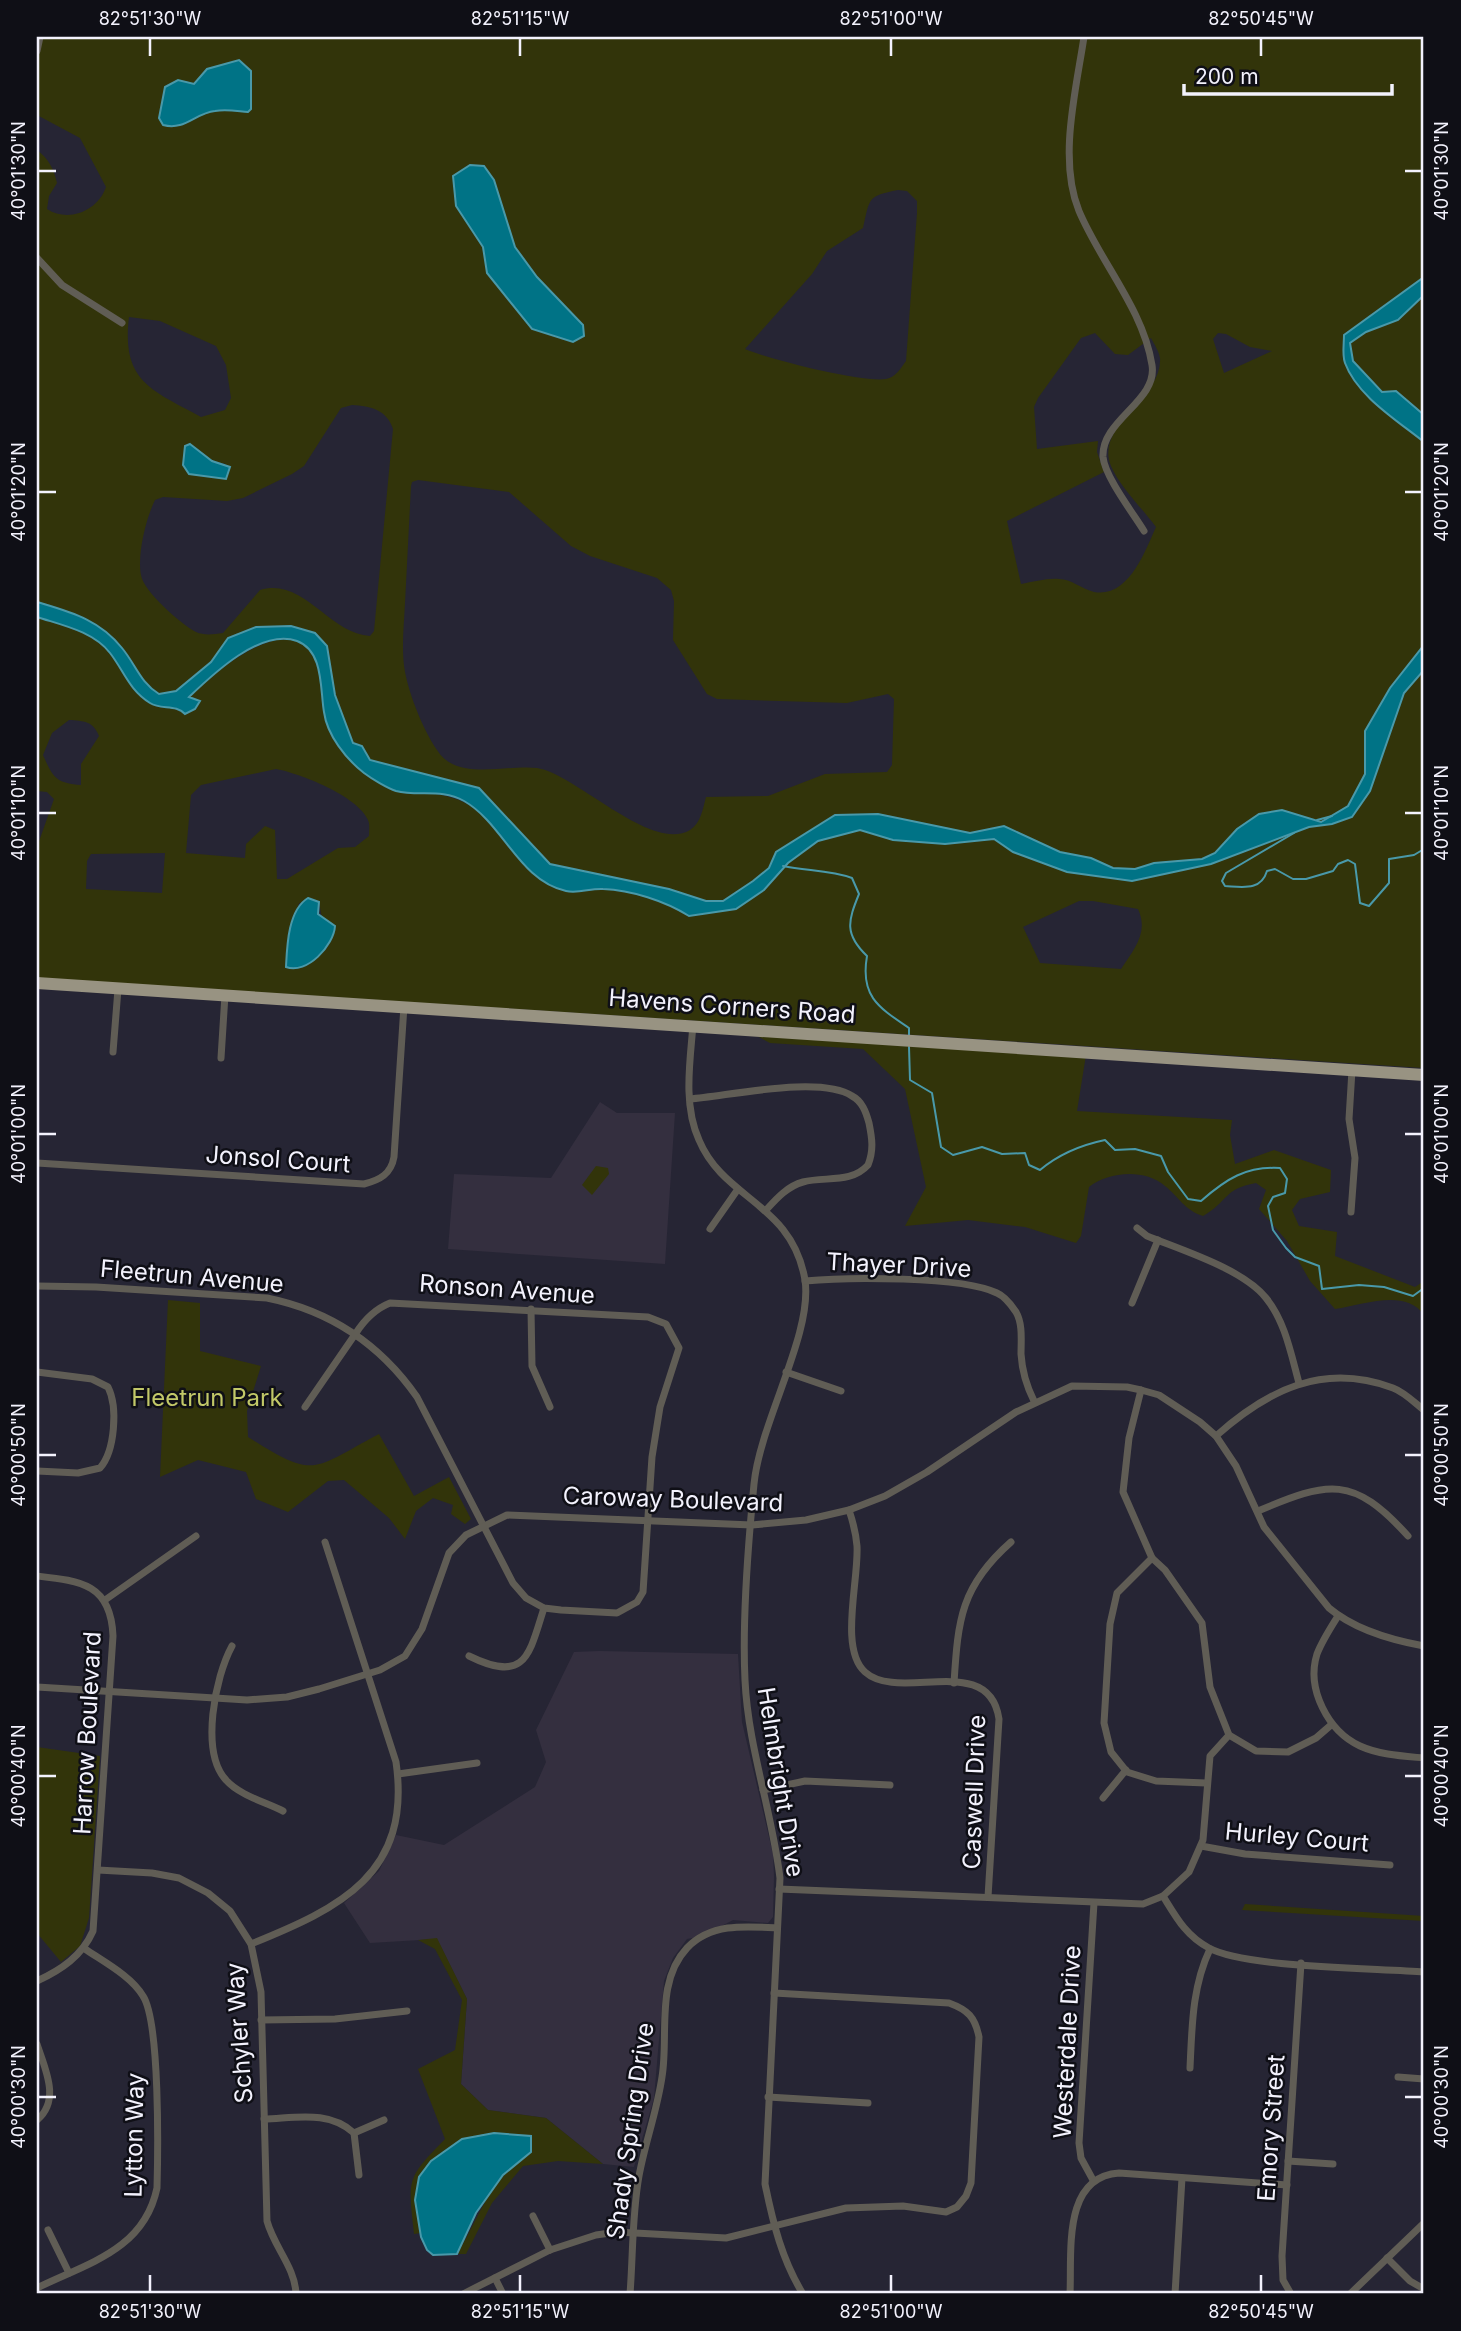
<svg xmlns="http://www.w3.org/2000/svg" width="1461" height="2331" viewBox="0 0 1461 2331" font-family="Inter,sans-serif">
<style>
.education{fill:#342f3f}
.green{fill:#32340a;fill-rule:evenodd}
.water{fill:#007386;stroke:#4999aa;stroke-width:2}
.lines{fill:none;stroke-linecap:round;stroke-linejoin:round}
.stream{stroke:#4999aa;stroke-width:2}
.minor{stroke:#605d55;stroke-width:7}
.primary{stroke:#989382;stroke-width:12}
.ticks{fill:none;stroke:#f3f2fd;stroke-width:2.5}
.labels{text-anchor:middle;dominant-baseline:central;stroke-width:5;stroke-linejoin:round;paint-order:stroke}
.street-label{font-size:24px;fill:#f3f2fd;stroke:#0f0f16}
.park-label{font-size:24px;fill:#c2c868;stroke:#0f0f16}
.neatline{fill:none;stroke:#f3f2fd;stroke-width:2.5}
.ticks-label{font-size:18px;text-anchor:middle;fill:#f3f2fd}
</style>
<rect width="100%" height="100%" fill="#262534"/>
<g class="education">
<path d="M 600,1102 L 617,1113 L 675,1113 L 665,1264 L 448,1249 L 454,1174 L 551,1178 Z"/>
<path d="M 600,1651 L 738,1654 L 742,1722 L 773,1854 L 774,1876 L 773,1917 L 768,1923 L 733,1920 L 703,1936 L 687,1939 L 673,1958 L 664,1981 L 654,2098 L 634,2167 L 603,2164 L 546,2118 L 488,2110 L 461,2084 L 467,1999 L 437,1939 L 370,1943 L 344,1903 L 379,1871 L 396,1835 L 444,1845 L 535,1787 L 546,1762 L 536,1730 L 574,1652 Z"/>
</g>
<g class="green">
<path d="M 37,37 L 1424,37 L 1424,277 L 1344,335 C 1344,344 1342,355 1345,363 C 1357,396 1398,421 1424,442 L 1424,645 L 1390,688 L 1365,731 L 1365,774 L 1348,807 L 1321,822 L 1282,810 L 1259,814 L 1237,829 L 1215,853 L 1202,859 L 1154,863 L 1135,869 L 1113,868 L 1091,858 L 1059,852 L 1004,826 L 970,833 L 878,814 L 835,815 L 776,852 L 769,868 L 753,881 L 723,901 L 706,901 L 669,889 L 550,864 L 479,788 L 370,760 L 362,746 L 353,743 L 335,695 L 327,646 L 291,626 L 257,627 L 228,638 L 211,662 L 176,691 L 159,694 C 137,680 138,665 122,648 C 99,624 68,611 37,602 L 37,150 C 48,158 54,169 57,183 L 49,196 L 47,209 C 68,223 98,211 106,187 L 80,138 L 37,115 ZM 898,190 L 907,191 L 917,201 L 917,213 L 906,361 C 900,369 896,377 886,379 C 862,383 768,359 745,349 L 812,274 L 827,251 L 863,228 C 870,198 867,196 898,190 ZM 129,317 L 160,321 L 216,346 L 226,365 L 231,398 L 225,410 L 201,417 C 152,390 121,382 129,317 ZM 1095,333 L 1115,354 L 1128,355 L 1151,338 C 1154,344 1159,351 1160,358 C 1163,398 1094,425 1111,466 C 1120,487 1142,508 1156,527 C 1145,551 1129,598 1094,592 C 1082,589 1071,579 1059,579 C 1047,578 1033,582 1021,584 L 1007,521 L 1104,472 L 1097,452 L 1098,441 L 1037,449 L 1034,407 L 1038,398 L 1081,338 ZM 1218,333 L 1226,334 L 1250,347 L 1272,351 L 1224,373 L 1213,339 ZM 352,405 C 371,406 387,410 393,429 L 374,631 L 370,636 C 329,634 304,577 260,590 L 223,633 C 214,634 205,636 196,632 C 181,624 143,591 141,575 C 137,555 146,518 155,500 L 163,497 L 227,501 L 243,498 L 292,474 L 304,466 L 341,408 ZM 198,449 L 212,461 L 226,464 L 189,474 ZM 418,480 L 509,492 L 571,546 L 590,556 L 657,578 L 671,590 L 674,601 L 673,640 L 707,694 L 717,699 L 847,703 L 888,694 L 894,699 L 892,765 L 887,772 L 825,774 L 768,796 L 706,797 C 703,808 701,823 690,830 C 651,853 576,774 537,768 C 508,764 456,782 437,750 C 423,729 410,697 405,672 C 401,650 404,625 405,603 C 407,564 409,525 411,486 L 412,482 Z"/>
<path d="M 1424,295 L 1424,415 L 1396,391 L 1382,393 L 1353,361 L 1350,343 L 1366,332 L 1398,320 Z"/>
<path d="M 37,617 C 53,623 74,627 89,635 C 133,660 128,730 199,701 L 188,697 C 242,648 323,589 324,713 L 397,791 C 433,791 465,795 491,822 C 510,843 523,870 549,885 C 567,895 583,889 602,889 C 630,889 665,901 689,916 L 764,890 L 788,863 L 818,840 L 860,830 L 893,840 L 945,844 L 994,839 L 1013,852 L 1132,881 L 1211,864 L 1309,827 L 1332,824 L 1352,817 L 1370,791 L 1404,693 L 1424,670 L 1424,1068 L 37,978 L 37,847 L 54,799 L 47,792 L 37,791 ZM 69,720 C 84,721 93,721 99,736 L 81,764 L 81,785 C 56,783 53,778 43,755 L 52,733 ZM 276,769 C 299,773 358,796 368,820 C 370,824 369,831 369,836 L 355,847 L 338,848 L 287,879 L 277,879 L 275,830 L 265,826 L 246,844 L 245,858 L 186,853 L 191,795 L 201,785 ZM 165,853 L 162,893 L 86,889 L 87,861 L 91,854 ZM 1079,901 L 1093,901 L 1138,909 C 1149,933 1134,949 1121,969 L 1040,963 L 1023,927 ZM 319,902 L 322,918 L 287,945 L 299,903 Z"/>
<path d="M 757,1036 L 1086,1055 L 1077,1111 L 1232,1120 L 1230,1135 L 1235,1164 L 1274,1150 L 1331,1170 L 1330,1192 L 1300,1199 L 1292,1210 L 1299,1226 L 1337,1232 L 1335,1256 L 1415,1287 L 1424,1281 L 1424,1315 C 1405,1288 1364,1305 1335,1309 L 1310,1281 L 1287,1241 L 1259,1209 L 1266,1190 L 1256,1183 C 1223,1189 1229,1201 1203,1216 C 1184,1210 1179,1197 1165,1186 C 1144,1168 1108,1172 1089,1187 L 1081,1236 L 1076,1243 L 1025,1227 L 968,1220 L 905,1226 L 926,1187 L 905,1089 L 863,1049 L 770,1043 Z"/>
<path d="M 596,1166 L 608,1168 L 609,1174 L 592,1195 L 582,1185 Z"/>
<path d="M 168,1300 L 200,1303 L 200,1351 L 261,1366 L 247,1411 L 248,1437 C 316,1480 311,1470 379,1434 L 414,1496 L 449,1477 L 471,1519 L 465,1524 L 451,1514 L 453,1505 L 433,1498 L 416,1511 L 405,1539 L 389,1518 L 344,1480 L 328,1481 L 288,1512 L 256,1499 L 246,1472 L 198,1460 L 160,1477 Z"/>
<path d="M 37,1747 L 100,1756 L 89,1918 L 80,1946 L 61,1962 L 37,1933 Z"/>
<path d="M 1245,1904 L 1424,1916 L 1424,1921 L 1242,1910 Z"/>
<path d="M 437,1938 L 467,1999 L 461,2084 L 488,2110 L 546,2118 L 603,2164 L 558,2161 L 523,2166 L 492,2203 L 466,2254 L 457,2254 C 478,2221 489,2180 524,2158 L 525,2135 L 485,2134 L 462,2139 L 431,2161 L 415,2200 L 421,2233 L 414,2234 C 408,2178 406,2179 445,2139 L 418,2069 L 455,2050 L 462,2000 L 435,1949 L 418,1940 Z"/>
</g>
<g class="water">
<path d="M 239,60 L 251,71 L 251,109 L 248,112 C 236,111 226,109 215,111 C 195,113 185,131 163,125 L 159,118 L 165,87 L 178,80 L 194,84 L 207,69 Z"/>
<path d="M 470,165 L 484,166 L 494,180 L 515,247 L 537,277 L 583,325 L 584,336 L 573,342 L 532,329 L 487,273 L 483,247 L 456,206 L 453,176 Z"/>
<path d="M 1424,277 L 1424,295 L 1398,320 L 1366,332 L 1350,343 L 1353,361 L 1382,392 L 1396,391 L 1424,415 L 1424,442 C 1398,421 1357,396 1345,363 C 1342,355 1344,344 1344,335 Z"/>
<path d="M 190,444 L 212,461 L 230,467 L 226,479 L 189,474 L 183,465 L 185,446 Z"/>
<path d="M 37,602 C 70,612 99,619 122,648 C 136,665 140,682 159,694 L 176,691 L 211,662 L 228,638 L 256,627 L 291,626 L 315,633 L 327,646 L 335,695 L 353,743 L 362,746 L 370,760 L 479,788 L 550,864 L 669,889 L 706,901 L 723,901 L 753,881 L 769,868 L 776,852 L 835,815 L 878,814 L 970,833 L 1004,826 L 1060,852 L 1091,858 L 1113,868 L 1135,869 L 1154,863 L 1202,859 L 1215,853 L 1237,829 L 1259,814 L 1282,810 L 1321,822 L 1348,806 L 1365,774 L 1365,731 L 1390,688 L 1424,645 L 1424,670 L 1404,693 L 1370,791 L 1352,817 L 1332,824 L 1309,827 L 1211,864 L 1132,881 L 1067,872 L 1013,852 L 994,839 L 945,844 L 893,840 L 860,830 L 818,841 L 788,863 L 764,890 L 736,909 L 689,916 C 665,901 631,890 603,889 C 591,888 578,894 566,891 C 519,881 503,823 464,801 C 441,788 418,797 396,791 C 387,788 372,779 364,773 C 346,759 327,735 324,712 C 320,690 324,651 297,641 C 261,628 213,674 189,697 L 200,701 L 195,709 L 185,714 C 176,704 161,710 150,703 C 129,690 124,671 110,653 C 93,631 61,625 37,617 Z"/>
<path d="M 308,898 L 319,902 L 318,914 L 335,926 C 334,945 307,975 286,967 C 287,946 288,910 308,898 Z"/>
<path d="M 494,2133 L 531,2136 L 531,2152 L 503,2175 L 476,2213 L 457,2254 L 433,2255 L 427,2250 L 421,2237 L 415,2200 L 419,2177 L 431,2161 L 462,2139 Z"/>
</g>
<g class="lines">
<g class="stream">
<path d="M 1317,820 L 1332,816"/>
<path d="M 1294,833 L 1226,873 L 1222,881 L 1225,886 C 1243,887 1261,891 1267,871 L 1275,869 L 1293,879 L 1306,879 L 1333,871 L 1338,864 L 1348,860 L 1355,864 L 1360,903 L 1369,906 L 1389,883 L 1389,859 L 1414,855 L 1424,849"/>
<path d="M 783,866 C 806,871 830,870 852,878 L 859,894 C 848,921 844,934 867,956 C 860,996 878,1007 909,1028 L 909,1035"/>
<path d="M 909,1047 L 910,1080 L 932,1093 L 941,1147 L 953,1155 L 982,1147 L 1002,1154 L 1025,1153 L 1029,1165 L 1040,1170 C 1059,1154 1081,1145 1105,1140 L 1115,1150 L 1135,1149 L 1161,1156 L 1168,1172 L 1188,1199 L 1201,1201 C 1226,1179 1246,1166 1280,1168 L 1287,1179 L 1285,1193 L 1273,1197 L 1268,1206 L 1273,1230 L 1286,1248 L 1295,1257 L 1319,1266 L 1322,1289 L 1359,1285 L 1384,1287 L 1413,1296 L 1424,1288"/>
</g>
<g class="minor">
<path d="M 1084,37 C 1076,90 1058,160 1079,211 C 1101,263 1143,309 1152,365 C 1158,401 1101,420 1103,457 C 1105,477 1133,513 1144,531"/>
<path d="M 37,51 L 40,37"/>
<path d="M 37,258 L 62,285 L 122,323"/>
<path d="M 693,1025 C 690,1062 683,1105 699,1140 C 724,1200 792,1203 805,1280 C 813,1334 760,1422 754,1484 C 748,1545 742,1619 745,1680 C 748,1747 772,1811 780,1878 L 765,2184 C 773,2223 782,2260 803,2294"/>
<path d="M 113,1052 L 118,989"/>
<path d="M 221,1058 L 225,995"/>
<path d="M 690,1099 C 729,1096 820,1075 852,1096 C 862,1101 866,1112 869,1123 C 872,1138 874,1150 868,1165 C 851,1184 825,1176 803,1182 C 788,1186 777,1198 767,1209"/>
<path d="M 37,1163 L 364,1184 C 380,1180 391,1174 394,1157 L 404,1006"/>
<path d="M 1351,1212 L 1355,1158 L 1349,1119 L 1352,1070"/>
<path d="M 1137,1228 L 1147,1236 C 1181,1250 1243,1269 1266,1298 C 1285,1321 1291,1354 1299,1383"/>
<path d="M 710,1229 L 738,1189"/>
<path d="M 805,1281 C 846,1277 962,1276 997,1293 C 1004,1296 1012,1306 1016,1312 C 1023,1324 1021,1341 1021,1354 C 1022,1370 1027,1387 1034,1401"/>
<path d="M 37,1286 L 96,1287 L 267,1298 C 331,1311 380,1344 417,1397 L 513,1583 L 526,1598 L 544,1608 L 561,1610 L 617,1613 L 637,1602 L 643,1592 L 652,1457 L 660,1407 L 679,1348 L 666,1324 L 648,1317 L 390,1303 C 375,1309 365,1319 356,1333 L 305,1407"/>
<path d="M 1132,1303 L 1158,1240"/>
<path d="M 531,1309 L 532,1366 L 550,1407"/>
<path d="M 37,1372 L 92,1379 L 108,1387 C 118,1407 115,1451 100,1468 L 78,1473 L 37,1471"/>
<path d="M 786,1372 L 841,1391"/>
<path d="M 1141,1390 L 1129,1438 L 1123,1492 L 1152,1558 L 1165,1570 L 1202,1623 L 1210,1687 L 1229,1735 L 1256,1751 L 1288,1752 L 1316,1738 L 1331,1725"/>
<path d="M 1216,1436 C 1268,1390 1323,1362 1393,1388 C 1404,1392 1415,1403 1424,1410"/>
<path d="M 849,1510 C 853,1522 856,1534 857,1546 C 859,1580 839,1649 865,1672 C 899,1703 989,1651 999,1719 L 988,1897"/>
<path d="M 1258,1511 C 1329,1481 1353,1475 1408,1536"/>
<path d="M 1152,1558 L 1117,1593 L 1110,1624 L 1104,1723 L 1111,1752 L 1127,1772 L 1156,1781 L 1206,1783"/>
<path d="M 37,1576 C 81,1581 111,1584 113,1636 L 93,1931 C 82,1956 61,1970 37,1981"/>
<path d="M 105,1600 L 196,1536"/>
<path d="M 1338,1616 C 1331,1627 1322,1641 1317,1654 C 1306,1689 1328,1731 1360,1746 C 1380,1755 1402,1756 1424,1758"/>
<path d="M 232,1646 C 215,1677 200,1752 226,1780 C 239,1795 265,1802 283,1811"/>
<path d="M 469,1656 C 526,1684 529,1655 544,1608"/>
<path d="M 954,1683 C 958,1619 961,1586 1011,1542"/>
<path d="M 37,1687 L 247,1700 L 287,1697 L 319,1689 L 380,1670 L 405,1656 L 422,1629 L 449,1553 L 466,1535 L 507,1515 L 752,1525 L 806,1520 L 849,1510 L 885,1496 L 927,1472 L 1016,1412 L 1072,1386 L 1127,1387 L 1141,1390 L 1159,1395 L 1200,1422 L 1216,1436 L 1236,1466 L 1264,1527 L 1329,1608 C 1355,1630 1391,1640 1424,1646"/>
<path d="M 398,1774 L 477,1763"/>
<path d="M 763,1790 L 805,1781 L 890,1785"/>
<path d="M 1103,1798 L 1126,1770"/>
<path d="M 1201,1846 L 1245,1854 L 1390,1865"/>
<path d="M 98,1870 L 152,1873 L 179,1878 L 208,1893 L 230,1911 L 251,1944 L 261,1992 L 267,2221 C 274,2247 295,2267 296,2294"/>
<path d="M 779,1889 L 1143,1904 L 1163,1896 L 1189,1872 L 1203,1840 L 1210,1756 L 1229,1735"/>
<path d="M 1163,1896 C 1176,1917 1186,1936 1209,1948 C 1245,1968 1377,1968 1424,1972"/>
<path d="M 251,1944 C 340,1908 412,1874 396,1762 L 325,1542"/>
<path d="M 261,2020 L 335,2019 L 407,2011"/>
<path d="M 37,2044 C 45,2069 61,2100 37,2120"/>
<path d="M 1190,2068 C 1192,2027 1192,1987 1210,1949"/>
<path d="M 1398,2077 L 1424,2079"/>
<path d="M 768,2097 L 868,2103"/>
<path d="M 264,2119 C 296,2118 329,2110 354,2133 L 384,2120"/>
<path d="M 354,2133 L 359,2175"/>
<path d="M 1288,2161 L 1333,2164"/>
<path d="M 1093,2180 L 1081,2158 L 1079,2143 L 1094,1903"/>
<path d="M 533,2216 L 550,2250"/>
<path d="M 48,2230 L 69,2273"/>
<path d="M 1387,2258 L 1410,2281 L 1424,2289"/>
<path d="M 495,2278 L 503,2294"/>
<path d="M 37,2288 C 88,2263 144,2250 157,2188 C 158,2152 160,2022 143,1996 C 131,1976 104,1962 85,1949"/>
<path d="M 463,2294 L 550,2250 L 596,2235 L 617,2232 L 726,2238 L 846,2208 L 903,2206 L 946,2212 L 957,2207 L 966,2196 L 971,2183 L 979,2037 C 975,2017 968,2010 949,2003 L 774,1993"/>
<path d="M 630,2294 C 633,2256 632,2215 639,2176 C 645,2143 657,2111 662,2077 C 669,2036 655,1982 687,1948 C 711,1923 745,1926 777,1928"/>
<path d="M 1070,2294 C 1072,2252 1062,2177 1119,2173 L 1287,2185"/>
<path d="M 1175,2294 L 1182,2178"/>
<path d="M 1291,2294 L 1283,2280 L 1282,2256 L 1301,1963"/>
<path d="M 1350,2294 L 1424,2223"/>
</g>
<path class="primary" d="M 37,983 L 1424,1075"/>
</g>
<path class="ticks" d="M 150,38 L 150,56M 520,38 L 520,56M 891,38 L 891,56M 1261,38 L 1261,56M 38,171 L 56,171M 1405,171 L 1422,171M 38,492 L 56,492M 1405,492 L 1422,492M 38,813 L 56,813M 1405,813 L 1422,813M 38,1134 L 56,1134M 1405,1134 L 1422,1134M 38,1455 L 56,1455M 1405,1455 L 1422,1455M 38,1776 L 56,1776M 1405,1776 L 1422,1776M 38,2097 L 56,2097M 1405,2097 L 1422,2097M 150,2275 L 150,2292M 520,2275 L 520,2292M 891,2275 L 891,2292M 1261,2275 L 1261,2292"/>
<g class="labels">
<g class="street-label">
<text transform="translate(732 1006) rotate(4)">Havens Corners Road</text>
<text transform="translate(278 1159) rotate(4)">Jonsol Court</text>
<text transform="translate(899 1265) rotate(3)">Thayer Drive</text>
<text transform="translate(192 1276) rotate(5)">Fleetrun Avenue</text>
<text transform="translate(507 1289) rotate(4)">Ronson Avenue</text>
<text transform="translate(673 1499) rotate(2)">Caroway Boulevard</text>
<text transform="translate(87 1733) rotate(-87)">Harrow Boulevard</text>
<text transform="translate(781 1782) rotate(81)">Helmbright Drive</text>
<text transform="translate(974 1792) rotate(-88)">Caswell Drive</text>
<text transform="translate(1297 1837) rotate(5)">Hurley Court</text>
<text transform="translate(239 2033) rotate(-94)">Schyler Way</text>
<text transform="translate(1067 2042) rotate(-87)">Westerdale Drive</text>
<text transform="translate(1271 2128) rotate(-86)">Emory Street</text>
<text transform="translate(630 2131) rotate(-82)">Shady Spring Drive</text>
<text transform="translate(134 2135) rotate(-89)">Lytton Way</text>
</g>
<g class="park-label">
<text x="207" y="1397">Fleetrun Park</text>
</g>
</g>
<rect width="1461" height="2331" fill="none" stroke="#0f0f16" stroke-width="77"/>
<path d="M1184 84v10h208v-10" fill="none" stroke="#f3f2fd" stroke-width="3.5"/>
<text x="1195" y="84" font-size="21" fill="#f3f2fd" stroke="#0f0f16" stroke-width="5" paint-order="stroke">200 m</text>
<rect x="38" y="38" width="1384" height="2254" class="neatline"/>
<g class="ticks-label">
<text x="150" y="25">82°51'30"W</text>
<text x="520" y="25">82°51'15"W</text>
<text x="891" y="25">82°51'00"W</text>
<text x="1261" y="25">82°50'45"W</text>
<text transform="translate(19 171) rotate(-90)" y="6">40°01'30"N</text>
<text transform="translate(1442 171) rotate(-90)" y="6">40°01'30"N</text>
<text transform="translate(19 492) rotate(-90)" y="6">40°01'20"N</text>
<text transform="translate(1442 492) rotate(-90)" y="6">40°01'20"N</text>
<text transform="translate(19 813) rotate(-90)" y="6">40°01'10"N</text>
<text transform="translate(1442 813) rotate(-90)" y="6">40°01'10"N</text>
<text transform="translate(19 1134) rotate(-90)" y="6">40°01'00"N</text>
<text transform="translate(1442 1134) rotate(-90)" y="6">40°01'00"N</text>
<text transform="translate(19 1455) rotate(-90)" y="6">40°00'50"N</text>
<text transform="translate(1442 1455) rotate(-90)" y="6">40°00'50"N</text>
<text transform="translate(19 1776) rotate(-90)" y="6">40°00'40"N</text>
<text transform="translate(1442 1776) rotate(-90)" y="6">40°00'40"N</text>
<text transform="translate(19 2097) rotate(-90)" y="6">40°00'30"N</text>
<text transform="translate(1442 2097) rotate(-90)" y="6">40°00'30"N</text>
<text x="150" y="2318">82°51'30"W</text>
<text x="520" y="2318">82°51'15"W</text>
<text x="891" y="2318">82°51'00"W</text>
<text x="1261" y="2318">82°50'45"W</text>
</g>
</svg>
